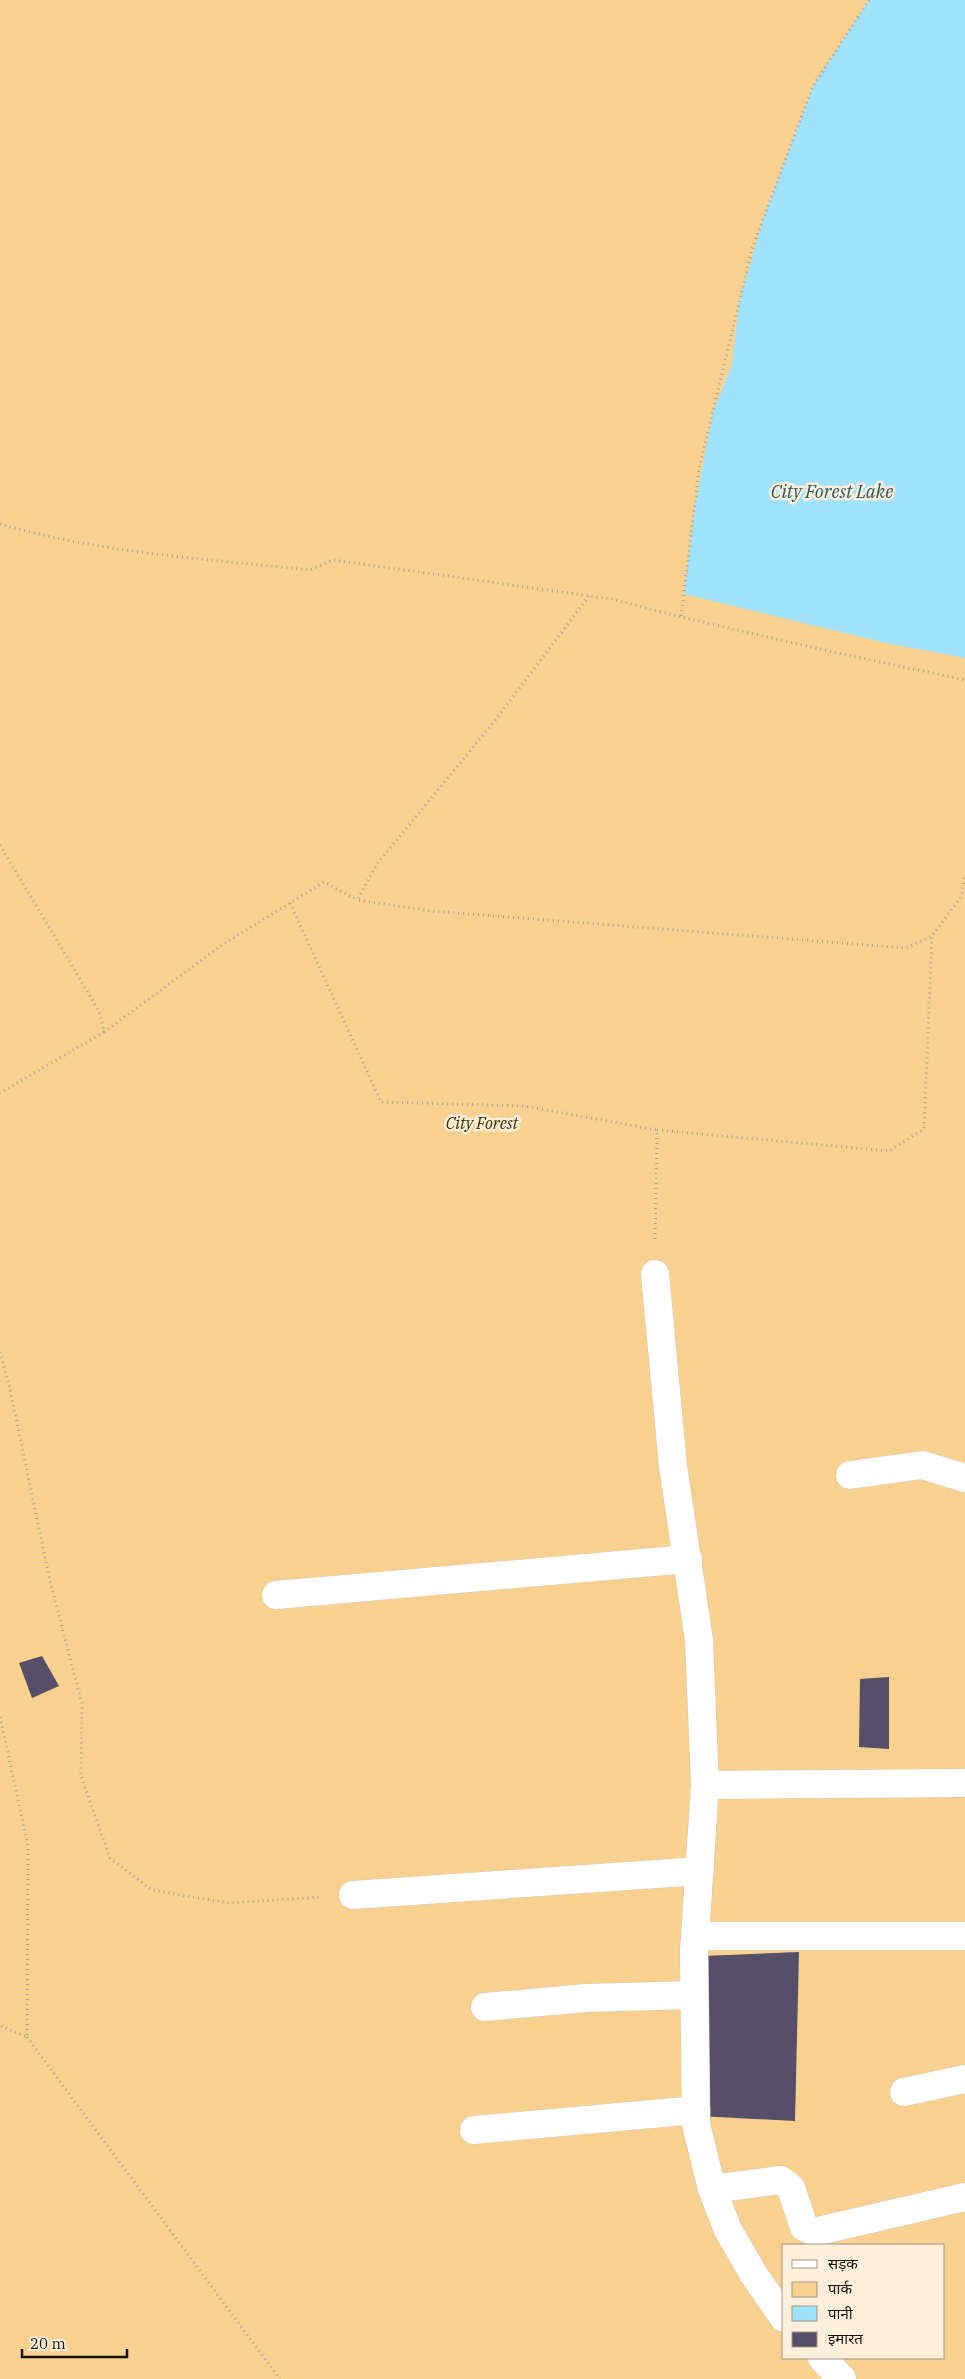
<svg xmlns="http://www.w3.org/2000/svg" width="965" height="2379" viewBox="0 0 965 2379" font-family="'IBM Plex Serif','Noto Sans Devanagari',serif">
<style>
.green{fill:#f8d190;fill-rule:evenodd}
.water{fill:#9fe2f9}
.building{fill:#564f68}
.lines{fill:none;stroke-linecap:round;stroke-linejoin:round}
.minor-casing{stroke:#d7c6ab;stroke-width:29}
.path{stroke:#aca18f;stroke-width:3;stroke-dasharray:1 4;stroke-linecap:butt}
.minor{stroke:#fff;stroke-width:28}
.labels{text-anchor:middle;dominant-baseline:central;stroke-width:5;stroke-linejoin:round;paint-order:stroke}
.park-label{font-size:16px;font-style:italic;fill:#3c2700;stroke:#fdefd9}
.water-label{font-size:18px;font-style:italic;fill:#205566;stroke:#fdefd9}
</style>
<rect width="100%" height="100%" fill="#fdefd9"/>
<path class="green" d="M 0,0 L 965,0 L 965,2379 L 0,2379 ZM 784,2245 L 944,2245 L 944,2358 L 784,2358 Z"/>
<path class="water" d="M 869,0 L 965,0 L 965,658 L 890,644 L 684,594 L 695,505 L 713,411 L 732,365 L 739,302 L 762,222 L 813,86 Z"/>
<g class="building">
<path d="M 42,1656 L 59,1686 L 32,1698 L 19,1663 Z"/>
<path d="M 889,1677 L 889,1749 L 859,1747 L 860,1679 Z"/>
<path d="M 799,1952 L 795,2121 L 699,2116 L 703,1956 Z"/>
</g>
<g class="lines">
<defs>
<g id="minor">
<path d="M 655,1274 L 673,1466 L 699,1640 L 705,1785 L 694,1951 L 696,2124 L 712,2189 L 728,2230 L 754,2275 L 784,2318"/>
<path d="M 850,1475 L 922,1465 L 965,1478"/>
<path d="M 276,1595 L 688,1559"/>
<path d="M 705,1785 L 965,1783"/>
<path d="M 353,1895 L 700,1871"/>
<path d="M 695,1936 L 965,1936"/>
<path d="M 485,2007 L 586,1998 L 694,1995"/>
<path d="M 904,2092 L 965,2079"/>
<path d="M 474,2130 L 696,2110"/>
<path d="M 712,2189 L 781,2180 L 791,2188 L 804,2227 L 814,2232 L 965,2197"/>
<path d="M 822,2358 L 842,2379"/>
</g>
</defs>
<use href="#minor" class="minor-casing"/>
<g class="path">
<path d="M 869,0 L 813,86 L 752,249 L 699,469 L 681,617 L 833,652 L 965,680"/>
<path d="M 0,524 C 100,553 207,559 310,570 L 333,560 L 612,599 L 681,617"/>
<path d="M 589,596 L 497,718 L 377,864 L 357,900 L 431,911 L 906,948 L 932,936 L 961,897 L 965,875"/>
<path d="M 0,845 L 99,1011 L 104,1032 L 0,1093"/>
<path d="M 290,903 L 381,1102 L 524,1106 L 657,1130 L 655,1243"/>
<path d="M 104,1032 L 222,945 L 324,882 L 357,900"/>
<path d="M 657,1130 L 889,1151 L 924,1129 L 932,937"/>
<path d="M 0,1352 L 9,1385 L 50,1581 L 82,1704 L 81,1776 L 110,1858 L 152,1890 L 229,1903 L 322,1897"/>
<path d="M 0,1717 L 28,1846 L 27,2037 L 0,2026"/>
<path d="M 27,2037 L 280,2379"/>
</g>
<use href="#minor" class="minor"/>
</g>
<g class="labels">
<g class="park-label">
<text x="482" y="1123">City Forest</text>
</g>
<g class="water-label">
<text x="832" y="491">City Forest Lake</text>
</g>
</g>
<rect x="782" y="2244" width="162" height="115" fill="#fdefd9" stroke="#a19685"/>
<rect x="792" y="2260" width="25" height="8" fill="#ffffff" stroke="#a19685"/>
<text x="828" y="2269" font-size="15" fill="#171108">सड़क</text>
<rect x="792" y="2282" width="25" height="15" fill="#f8d190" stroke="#a19685"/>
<text x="828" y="2294" font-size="15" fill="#171108">पार्क</text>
<rect x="792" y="2306" width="25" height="15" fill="#9fe2f9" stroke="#a19685"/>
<text x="828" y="2319" font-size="15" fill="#171108">पानी</text>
<rect x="792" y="2332" width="25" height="15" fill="#564f68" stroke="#a19685"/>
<text x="828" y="2344" font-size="15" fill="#171108">इमारत</text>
<path d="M22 2349v8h105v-8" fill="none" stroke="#171108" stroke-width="2.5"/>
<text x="30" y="2349" font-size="15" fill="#171108" stroke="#fdefd9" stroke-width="4" paint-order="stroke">20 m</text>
</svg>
